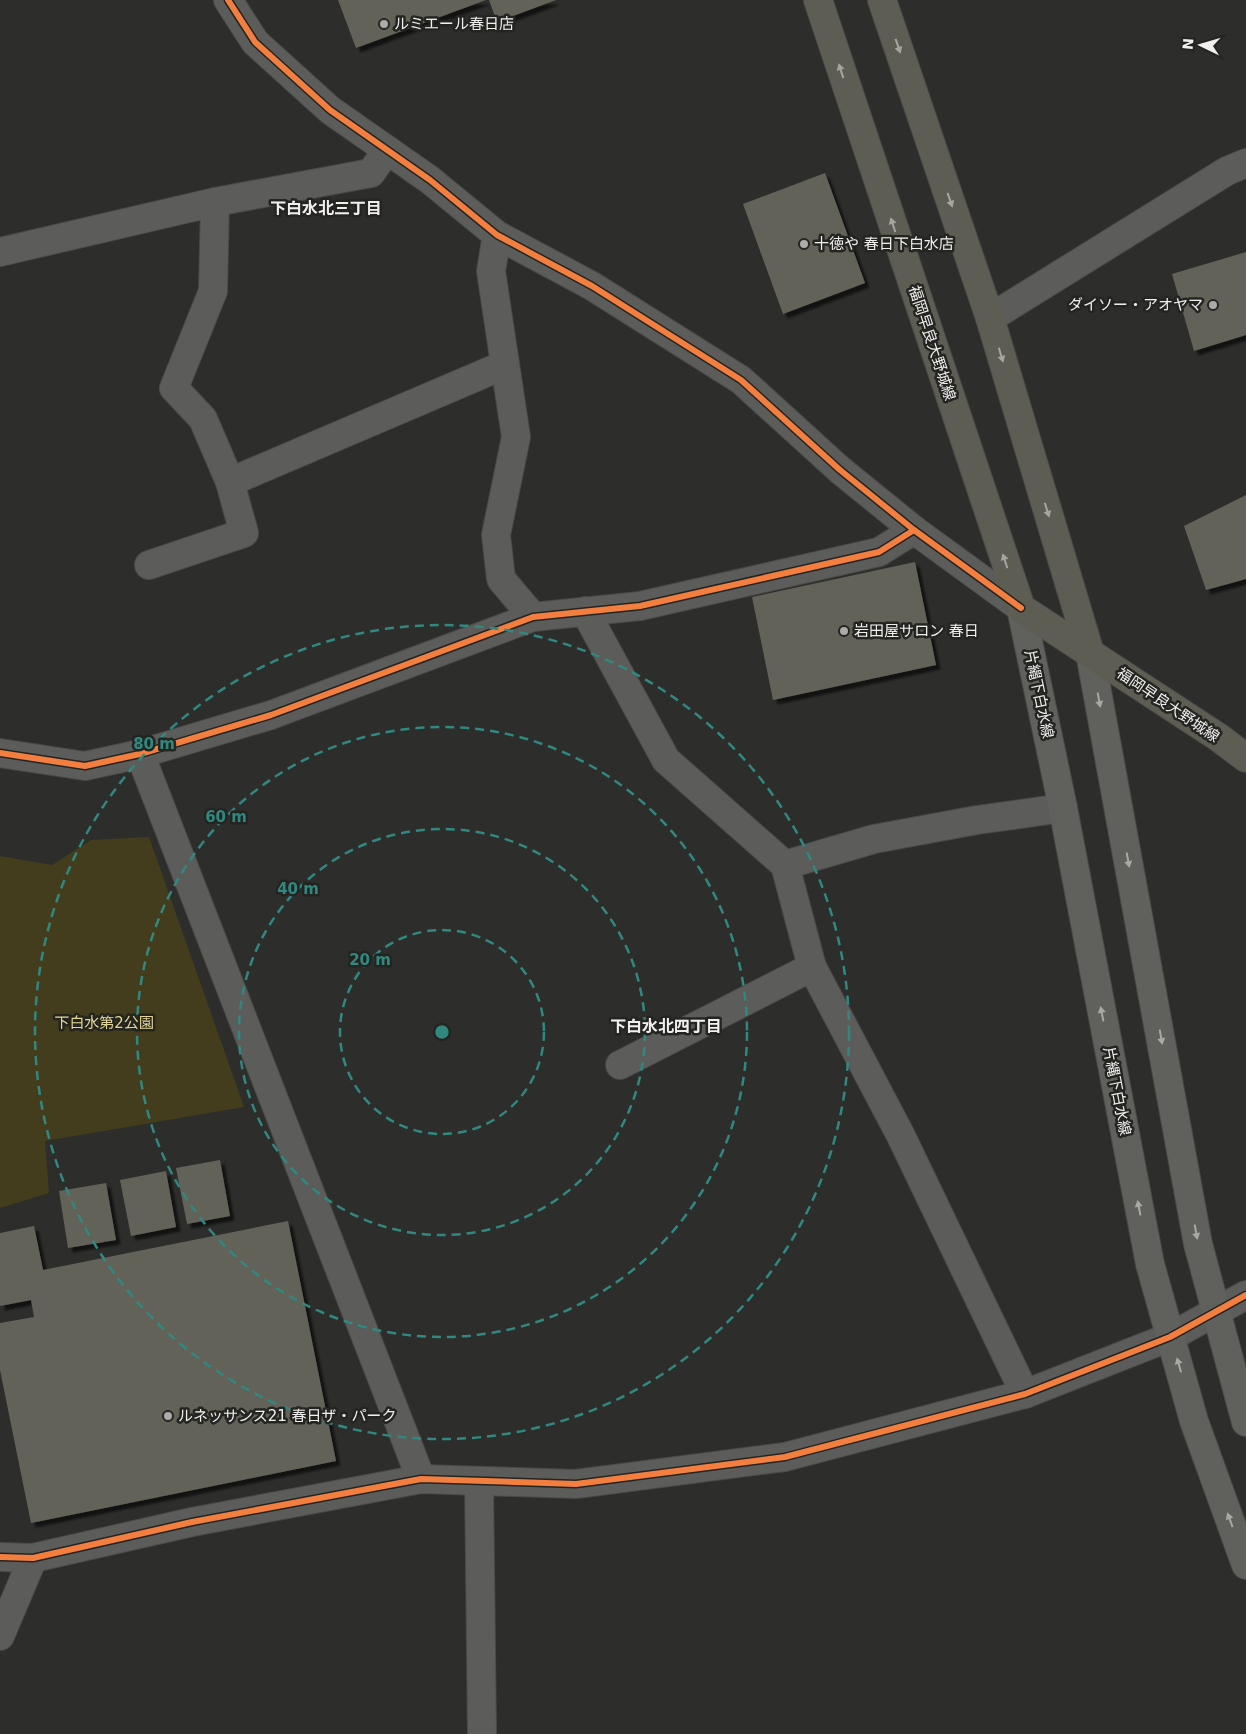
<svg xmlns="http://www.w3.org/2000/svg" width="1246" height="1734" viewBox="0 0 1246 1734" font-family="'DejaVu Sans','Noto Sans JP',sans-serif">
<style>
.green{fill:#433d1d}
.building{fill:#636259;filter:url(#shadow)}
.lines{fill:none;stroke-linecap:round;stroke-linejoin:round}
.minor-casing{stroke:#4a4948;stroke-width:30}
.tertiary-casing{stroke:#4a4948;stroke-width:30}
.secondary-casing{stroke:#4a4948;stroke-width:30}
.primary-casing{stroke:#4a4948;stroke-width:30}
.minor{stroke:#5c5c5b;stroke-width:28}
.tertiary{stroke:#5c5c5b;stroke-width:28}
.secondary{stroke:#60605c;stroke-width:28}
.primary{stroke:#5d5d54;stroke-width:28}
.cycleway-casing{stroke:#242421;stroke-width:9}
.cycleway{stroke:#f27e40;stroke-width:6}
.oneway{fill:#a6a6a1}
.oneway2{fill:#a8a8a5}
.ring{fill:none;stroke:#318881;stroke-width:2.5;stroke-dasharray:9 6}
.poi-dot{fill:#acabaa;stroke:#242421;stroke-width:2}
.labels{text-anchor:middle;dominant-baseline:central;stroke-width:5;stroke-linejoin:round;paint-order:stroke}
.poi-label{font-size:15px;fill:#f0efee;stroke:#242421;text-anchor:start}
.street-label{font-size:15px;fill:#f0efee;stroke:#242421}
.park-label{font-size:15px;fill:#e4d692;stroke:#242421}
.neighbourhood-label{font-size:16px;font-weight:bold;fill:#f0efee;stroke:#242421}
.centre{fill:#318881;stroke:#242421;stroke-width:2.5}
.ring-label{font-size:15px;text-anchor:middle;font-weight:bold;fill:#318881;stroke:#242421;stroke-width:5;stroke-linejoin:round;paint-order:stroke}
</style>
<defs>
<filter id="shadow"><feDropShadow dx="4.5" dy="4.5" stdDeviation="1" flood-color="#0009"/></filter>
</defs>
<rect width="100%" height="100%" fill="#2d2d2c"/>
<path class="green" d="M 149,837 L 244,1107 L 45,1141 L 49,1193 L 0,1208 L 0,856 L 52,865 L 91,840 Z"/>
<g class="building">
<path d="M 338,0 L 486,0 L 356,48 Z"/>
<path d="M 489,0 L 556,0 L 497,22 Z"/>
<path d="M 825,173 L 865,283 L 783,314 L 743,204 Z"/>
<path d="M 1246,252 L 1246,335 L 1194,351 L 1172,274 Z"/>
<path d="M 1246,495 L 1246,579 L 1206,590 L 1184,526 Z"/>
<path d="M 915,562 L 936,665 L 773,700 L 752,597 Z"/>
<path d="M 220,1160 L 230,1216 L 187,1224 L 176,1168 Z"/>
<path d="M 166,1171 L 176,1227 L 131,1236 L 120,1180 Z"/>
<path d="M 106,1183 L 116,1240 L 68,1248 L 59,1191 Z"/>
<path d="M 288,1221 L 336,1461 L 31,1523 L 0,1370 L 0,1323 L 34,1317 L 31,1300 L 0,1306 L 0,1233 L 34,1226 L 43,1270 Z"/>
</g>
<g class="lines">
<defs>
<g id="minor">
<path d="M 497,235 L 491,271 L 516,437 L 496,535 L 501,579 L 533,617"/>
<path d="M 0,252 L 215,202 L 371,173 L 387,150"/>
<path d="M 990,318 L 1227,171 L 1246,163"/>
<path d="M 230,482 L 504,365"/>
<path d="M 149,565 L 244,533 L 230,482 L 203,419 L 174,388 L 213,291 L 215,202"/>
<path d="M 585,611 L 666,760 L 785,865 L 812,967 L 901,1136 L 1025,1394"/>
<path d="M 0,753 L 85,766 L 140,754 L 271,715 L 533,617 L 640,606 L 879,552 L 914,530"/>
<path d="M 140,754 L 421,1479"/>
<path d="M 785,865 L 874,839 L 977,820 L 1063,808"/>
<path d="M 620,1065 L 812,967"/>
<path d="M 479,1481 L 482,1734"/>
<path d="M 0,1557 L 33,1558 L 192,1522 L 421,1479 L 576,1484 L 785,1457 L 1025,1394 L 1170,1337"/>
<path d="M 0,1636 L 33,1558"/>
</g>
<g id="tertiary">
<path d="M 228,0 L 255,42 L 330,110 L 430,180 L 497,235 L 592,286 L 741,380 L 840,470 L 914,530 L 1021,608"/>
<path d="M 1170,1337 L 1246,1295"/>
</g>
<g id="secondary">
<path d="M 1021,608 L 1063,808 L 1150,1264 L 1194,1421 L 1246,1565"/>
<path d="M 1090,653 L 1198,1244 L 1246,1422"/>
</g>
<g id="primary">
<path d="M 818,0 L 1021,608 L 1218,737 L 1246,758"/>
<path d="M 882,0 L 990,318 L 1090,653"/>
</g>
</defs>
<use href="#minor" class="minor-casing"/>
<use href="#tertiary" class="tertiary-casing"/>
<use href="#secondary" class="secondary-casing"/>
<use href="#primary" class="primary-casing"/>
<use href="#minor" class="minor"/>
<use href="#tertiary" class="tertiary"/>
<use href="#secondary" class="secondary"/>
<use href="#primary" class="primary"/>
<defs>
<g id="cycleway">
<path d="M 228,0 L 255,42 L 330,110 L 430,180 L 497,235 L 592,286 L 741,380 L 840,470 L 914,530 L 1021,608"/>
<path d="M 0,753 L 85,766 L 140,754 L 271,715 L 533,617 L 640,606 L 879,552 L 914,530"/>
<path d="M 0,1557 L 33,1558 L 192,1522 L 421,1479 L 576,1484 L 785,1457 L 1025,1394 L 1170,1337 L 1246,1295"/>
</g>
</defs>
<use href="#cycleway" class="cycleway-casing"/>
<use href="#cycleway" class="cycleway"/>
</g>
<defs><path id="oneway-solid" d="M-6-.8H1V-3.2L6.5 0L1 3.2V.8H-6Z" transform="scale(1.25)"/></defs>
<g class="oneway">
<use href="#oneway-solid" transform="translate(898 46) rotate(71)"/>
<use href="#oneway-solid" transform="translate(841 71) rotate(-108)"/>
<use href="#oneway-solid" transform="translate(950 200) rotate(71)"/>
<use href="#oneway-solid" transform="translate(893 225) rotate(-108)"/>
<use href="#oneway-solid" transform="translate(1001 355) rotate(73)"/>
<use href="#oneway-solid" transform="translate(1047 510) rotate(73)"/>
<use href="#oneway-solid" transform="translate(1005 561) rotate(-108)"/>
</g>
<g class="oneway2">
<use href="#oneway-solid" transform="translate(1099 700) rotate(80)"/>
<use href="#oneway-solid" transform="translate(1128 860) rotate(80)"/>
<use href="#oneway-solid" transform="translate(1102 1014) rotate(-101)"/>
<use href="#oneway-solid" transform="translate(1161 1037) rotate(80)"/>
<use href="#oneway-solid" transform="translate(1139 1208) rotate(-101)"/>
<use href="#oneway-solid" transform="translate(1196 1232) rotate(80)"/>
<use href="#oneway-solid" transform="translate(1179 1365) rotate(-106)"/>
<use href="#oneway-solid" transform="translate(1230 1520) rotate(-110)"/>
</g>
<g class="ring">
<circle cx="442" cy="1032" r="102"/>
<circle cx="442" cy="1032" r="203"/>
<circle cx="442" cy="1032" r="305"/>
<circle cx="442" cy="1032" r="407"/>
</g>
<g class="poi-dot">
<circle cx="384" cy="24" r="5"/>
<circle cx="804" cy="244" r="5"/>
<circle cx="1213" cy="305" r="5"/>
<circle cx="844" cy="631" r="5"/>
<circle cx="168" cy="1416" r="5"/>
</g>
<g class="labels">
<g class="poi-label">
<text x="394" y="24">ルミエール春日店</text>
<text x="814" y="244">十徳や 春日下白水店</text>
<text x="1203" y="305" text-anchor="end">ダイソー・アオヤマ</text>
<text x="854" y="631">岩田屋サロン 春日</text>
<text x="178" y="1416">ルネッサンス21 春日ザ・パーク</text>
</g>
<g class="street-label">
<text transform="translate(932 343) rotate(72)">福岡早良大野城線</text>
<text transform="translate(1039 694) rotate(78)">片縄下白水線</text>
<text transform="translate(1168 705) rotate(34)">福岡早良大野城線</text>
<text transform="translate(1117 1091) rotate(79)">片縄下白水線</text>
</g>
<g class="park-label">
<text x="104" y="1023">下白水第2公園</text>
</g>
<g class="neighbourhood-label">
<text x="326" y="208">下白水北三丁目</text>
<text x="666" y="1026">下白水北四丁目</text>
</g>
</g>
<circle cx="442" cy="1032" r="8" class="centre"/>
<g class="ring-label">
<text x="154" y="749">80 m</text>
<text x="226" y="822">60 m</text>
<text x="298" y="894">40 m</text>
<text x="370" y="965">20 m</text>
</g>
<g transform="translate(1201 45) rotate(275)" stroke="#242421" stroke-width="4" paint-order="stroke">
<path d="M0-4L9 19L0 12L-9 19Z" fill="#f0efee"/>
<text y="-8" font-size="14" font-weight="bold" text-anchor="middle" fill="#f0efee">N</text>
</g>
</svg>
